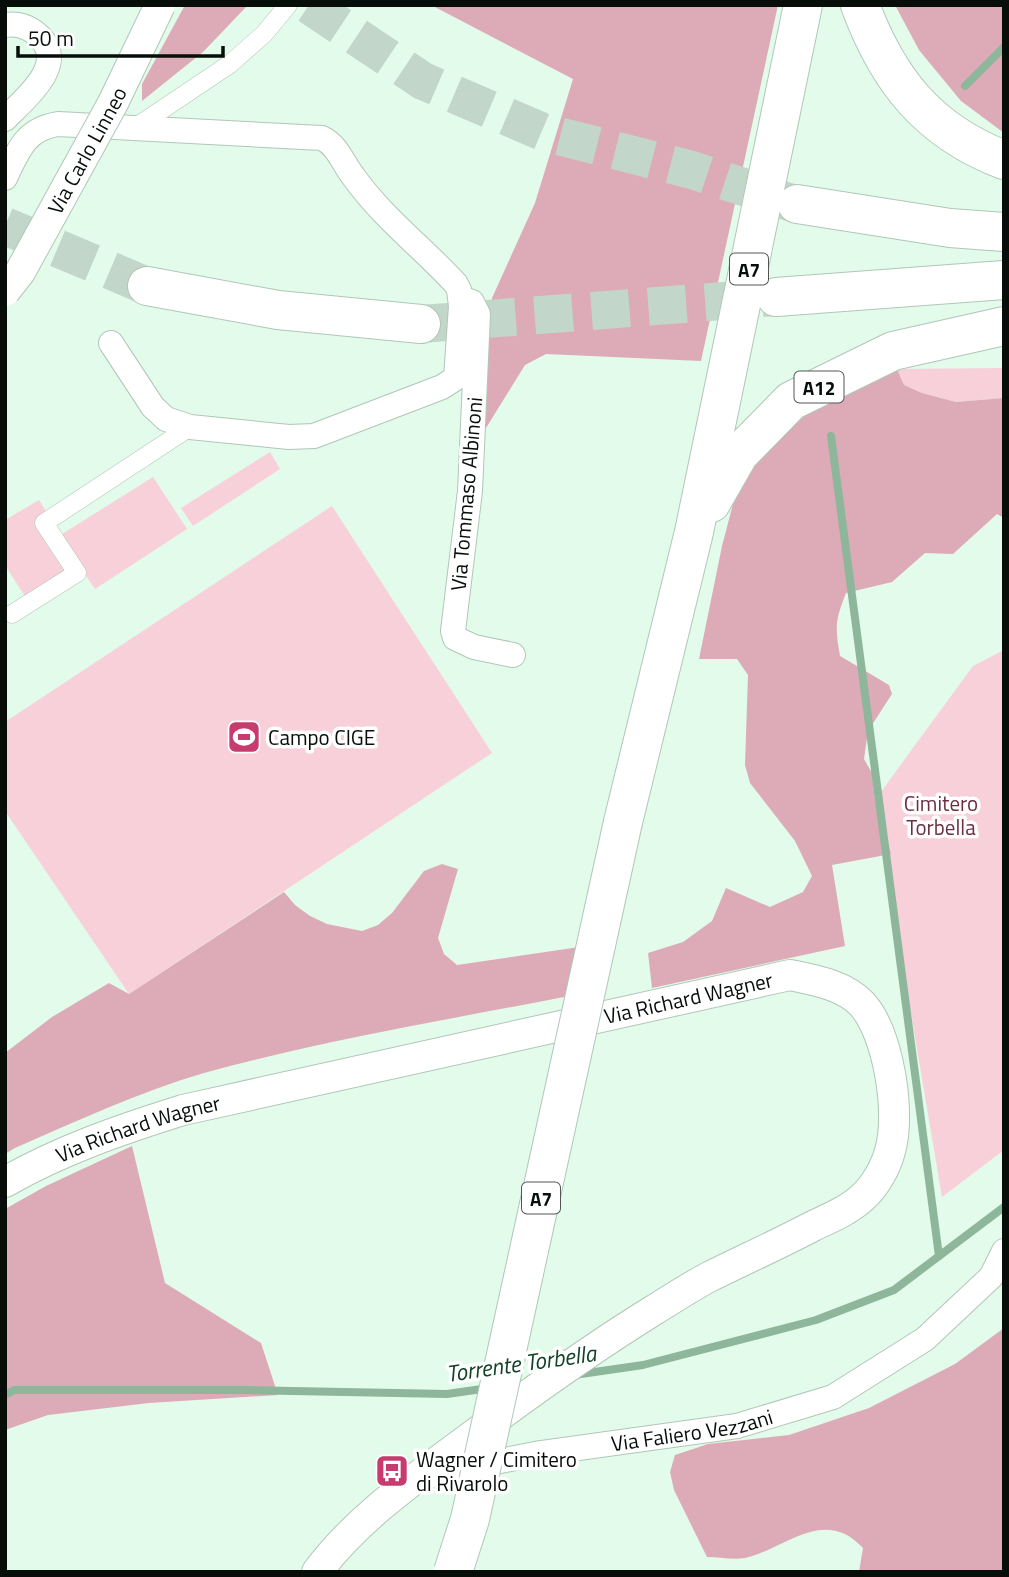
<svg xmlns="http://www.w3.org/2000/svg" width="1009" height="1577" viewBox="0 0 1009 1577" font-family="'Titillium Web',sans-serif">
<style>
.green{fill:#f8d0d9}
.forest{fill:#dcabb7}
.lines{fill:none;stroke-linecap:round;stroke-linejoin:round}
.stream{stroke:#8eb69b;stroke-width:8}
.motorway-tunnel{stroke:#c2d7c9;stroke-width:38;stroke-dasharray:38 19;stroke-linecap:butt}
.pedestrian-casing{stroke:#b0c7b7;stroke-width:19}
.minor-casing{stroke:#b0c7b7;stroke-width:26}
.tertiary-casing{stroke:#b0c7b7;stroke-width:32}
.motorway-casing{stroke:#b0c7b7;stroke-width:40}
.pedestrian{stroke:#fff;stroke-width:18}
.minor{stroke:#fff;stroke-width:24}
.tertiary{stroke:#fff;stroke-width:30}
.motorway{stroke:#fff;stroke-width:38}
.tertiary-bridge-casing{stroke:#b0c7b7;stroke-width:32;stroke-linecap:butt}
.motorway-bridge-casing{stroke:#b0c7b7;stroke-width:40;stroke-linecap:butt}
.tertiary-bridge{stroke:#fff;stroke-width:30}
.motorway-bridge{stroke:#fff;stroke-width:38}
.labels{text-anchor:middle;dominant-baseline:central;stroke-width:7;stroke-linejoin:round;paint-order:stroke}
.shield{fill:#fff;stroke:#515653;stroke-width:2}
.shield-label{font-size:19px;font-weight:bold;fill:#070e09}
.street-label{font-size:21px;fill:#070e09;stroke:#fff}
.poi-label{font-size:21px;fill:#070e09;stroke:#fff;text-anchor:start}
.park-label{font-size:21px;fill:#6b2f41;stroke:#fff}
.water-label{font-size:23px;font-style:italic;fill:#104227;stroke:#fff}
</style>
<rect width="100%" height="100%" fill="#e3fbeb"/>
<g class="green">
<path d="M 1004,368 L 1004,398 L 956,402 L 922,393 L 904,385 L 897,369 Z"/>
<path d="M 270,452 L 280,469 L 193,526 L 181,508 Z"/>
<path d="M 153,477 L 187,529 L 95,589 L 59,536 Z"/>
<path d="M 39,500 L 49,516 L 69,571 L 26,598 L 5,565 L 5,520 Z"/>
<path d="M 332,506 L 492,753 L 129,994 L 5,811 L 5,722 Z"/>
<path d="M 1004,650 L 1004,1150 L 942,1197 L 875,800 L 973,666 Z"/>
</g>
<g class="forest">
<path d="M 185,5 L 248,5 L 203,52 L 142,101 L 142,84 Z"/>
<path d="M 431,5 L 778,5 L 701,361 L 546,354 L 525,365 L 481,436 L 492,298 L 535,203 L 573,79 Z"/>
<path d="M 895,5 L 1004,5 L 1004,133 L 961,101 L 919,50 Z"/>
<path d="M 897,369 L 904,385 L 922,393 L 956,402 L 1004,398 L 1004,518 L 997,514 L 953,554 L 925,553 L 892,582 L 846,593 C 835,621 835,626 840,656 L 889,685 L 892,694 L 868,731 L 864,759 L 872,773 L 875,800 L 891,854 L 832,865 L 845,946 L 652,988 L 648,953 L 683,942 L 712,921 L 726,888 L 770,907 L 803,892 L 812,876 L 795,841 L 750,783 L 745,765 L 748,675 L 737,659 L 699,659 L 722,546 L 739,481 L 773,438 L 816,406 Z"/>
<path d="M 442,864 L 458,869 L 438,938 L 444,954 L 457,965 L 593,945 L 569,996 C 447,1020 323,1040 204,1073 C 139,1092 77,1121 15,1148 L 5,1154 L 5,1053 L 52,1017 L 109,983 L 129,994 L 284,892 L 295,905 L 310,916 L 327,924 L 362,931 L 378,925 L 392,913 L 424,871 Z"/>
<path d="M 132,1146 L 165,1283 L 261,1343 L 278,1395 L 149,1403 L 48,1415 L 5,1430 L 5,1209 L 46,1186 Z"/>
<path d="M 1004,1328 L 1004,1572 L 859,1572 L 863,1548 C 824,1506 787,1548 745,1558 C 733,1560 718,1557 707,1557 L 674,1490 L 670,1472 L 675,1455 L 708,1444 L 789,1435 L 869,1408 L 955,1364 Z"/>
</g>
<g class="lines">
<g class="stream">
<path d="M 965,86 L 1004,47"/>
<path d="M 831,436 L 939,1256"/>
<path d="M 574,1375 L 643,1365 L 816,1320 L 894,1290 L 1004,1207"/>
<path d="M 5,1395 L 14,1390 L 244,1390 L 447,1394 L 489,1388"/>
</g>
<g class="motorway-tunnel">
<path d="M 309,5 L 423,81 L 543,132 L 692,170 L 795,204"/>
<path d="M 5,226 L 147,286"/>
<path d="M 421,324 L 775,297"/>
</g>
<defs>
<g id="pedestrian">
<path d="M 136,127 L 230,64 L 264,34 L 288,5"/>
<path d="M 12,614 L 77,573 L 44,523 L 190,427"/>
</g>
<g id="minor">
<path d="M 5,25 C 19,23 30,27 40,37 C 68,66 23,100 5,119"/>
<path d="M 5,178 C 18,151 25,129 58,124 L 322,138 C 337,145 343,163 353,176 C 382,217 422,247 456,284 L 459,290 L 461,306 L 456,378 L 442,387 L 314,436 L 289,437 L 190,427 L 166,419 L 153,407 L 111,343"/>
<path d="M 461,298 L 472,302 L 478,314 L 470,491 L 453,631 L 455,638 L 474,647 L 513,655"/>
<path id="s1" d="M 416,1478 L 535,1454 L 737,1426 L 833,1397 L 925,1339 L 991,1277 L 1004,1251"/>
</g>
<g id="tertiary">
<path id="s2" d="M 5,1182 C 61,1150 122,1129 183,1110 L 790,975 C 814,980 844,985 862,1004 C 889,1034 901,1114 890,1151 C 886,1167 875,1186 863,1197 C 849,1210 830,1218 813,1226 C 779,1244 743,1260 709,1277 C 690,1287 672,1299 654,1310 C 591,1349 531,1392 472,1436 C 417,1477 358,1517 317,1572"/>
</g>
<g id="motorway">
<path d="M 860,5 C 888,80 928,131 1004,160"/>
<path d="M 797,204 L 950,228 L 1004,232"/>
<path d="M 147,286 L 278,310 L 421,324"/>
<path d="M 776,297 L 1004,280"/>
<path d="M 711,503 L 739,454 L 791,401 L 893,351 L 1004,326"/>
<path d="M 623,822 L 694,532 L 803,5"/>
</g>
</defs>
<use href="#pedestrian" class="pedestrian-casing"/>
<use href="#minor" class="minor-casing"/>
<use href="#tertiary" class="tertiary-casing"/>
<use href="#motorway" class="motorway-casing"/>
<use href="#pedestrian" class="pedestrian"/>
<use href="#minor" class="minor"/>
<use href="#tertiary" class="tertiary"/>
<use href="#motorway" class="motorway"/>
<defs>
<g id="tertiary-bridge">
<path id="s3" d="M 5,291 L 20,272 L 113,103 L 160,5"/>
</g>
<path id="motorway-bridge" d="M 453,1572 L 470,1519 L 623,822"/>
</defs>
<use href="#tertiary-bridge" class="tertiary-bridge-casing"/>
<use href="#motorway-bridge" class="motorway-bridge-casing"/>
<use href="#tertiary-bridge" class="tertiary-bridge"/>
<use href="#motorway-bridge" class="motorway-bridge"/>
</g>
<defs>
<symbol id="stadium-square" viewBox="-11 -11 22 22"><rect x="-9" y="-9" width="18" height="18" rx="4" fill="#c73b6e" stroke="#fff"/><path d="M0-5a6.5 5 0 1 0 0 10a6.5 5 0 1 0 0-10ZM-3.5-1.8h7v3.6h-7Z" fill="#fff"/></symbol>
<symbol id="bus-square" viewBox="-11 -11 22 22"><rect x="-9" y="-9" width="18" height="18" rx="4" fill="#c73b6e" stroke="#fff"/><path d="M-5-6H5V4H4V6H2V4H-2V6H-4V4H-5ZM-3.5-4V0h7V-4ZM-3.5 1.2v1.5H-2V1.2ZM2 1.2v1.5H3.5V1.2Z" fill="#fff"/></symbol>
</defs>
<g fill-rule="evenodd">
<use href="#stadium-square" x="225" y="718" width="38" height="38"/>
<use href="#bus-square" x="373" y="1452" width="38" height="38"/>
</g>
<g class="labels">
<g class="shield">
<rect x="730" y="253.5" width="38" height="31" rx="5"/>
<rect x="794.5" y="371.5" width="49" height="31" rx="5"/>
<rect x="522" y="1182.5" width="38" height="31" rx="5"/>
</g>
<g class="shield-label">
<text x="749" y="269">A7</text>
<text x="819" y="387">A12</text>
<text x="541" y="1198">A7</text>
</g>
<g class="street-label">
<text stroke="none"><textPath href="#s3" startOffset="163">Via Carlo Linneo</textPath></text>
<text transform="translate(466 494) rotate(-85)">Via Tommaso Albinoni</text>
<text stroke="none"><textPath href="#s2" startOffset="710">Via Richard Wagner</textPath></text>
<text stroke="none"><textPath href="#s2" startOffset="144">Via Richard Wagner</textPath></text>
<text stroke="none"><textPath href="#s1" startOffset="280">Via Faliero Vezzani</textPath></text>
</g>
<g class="poi-label">
<text x="268" y="737">Campo CIGE</text>
<text x="416" y="1459">Wagner / Cimitero<tspan x="416" dy="24">di Rivarolo</tspan></text>
</g>
<g class="park-label">
<text x="941" y="803">Cimitero<tspan x="941" dy="24">Torbella</tspan></text>
</g>
<g class="water-label">
<text transform="translate(521 1363) rotate(-8)">Torrente Torbella</text>
</g>
</g>
<rect width="1009" height="1577" fill="none" stroke="#070e09" stroke-width="14"/>
<path d="M18 46v10h205v-10" fill="none" stroke="#070e09" stroke-width="3.5"/>
<text x="28" y="46" font-size="21" fill="#070e09" stroke="#ffffff" stroke-width="5" paint-order="stroke">50 m</text>
</svg>
